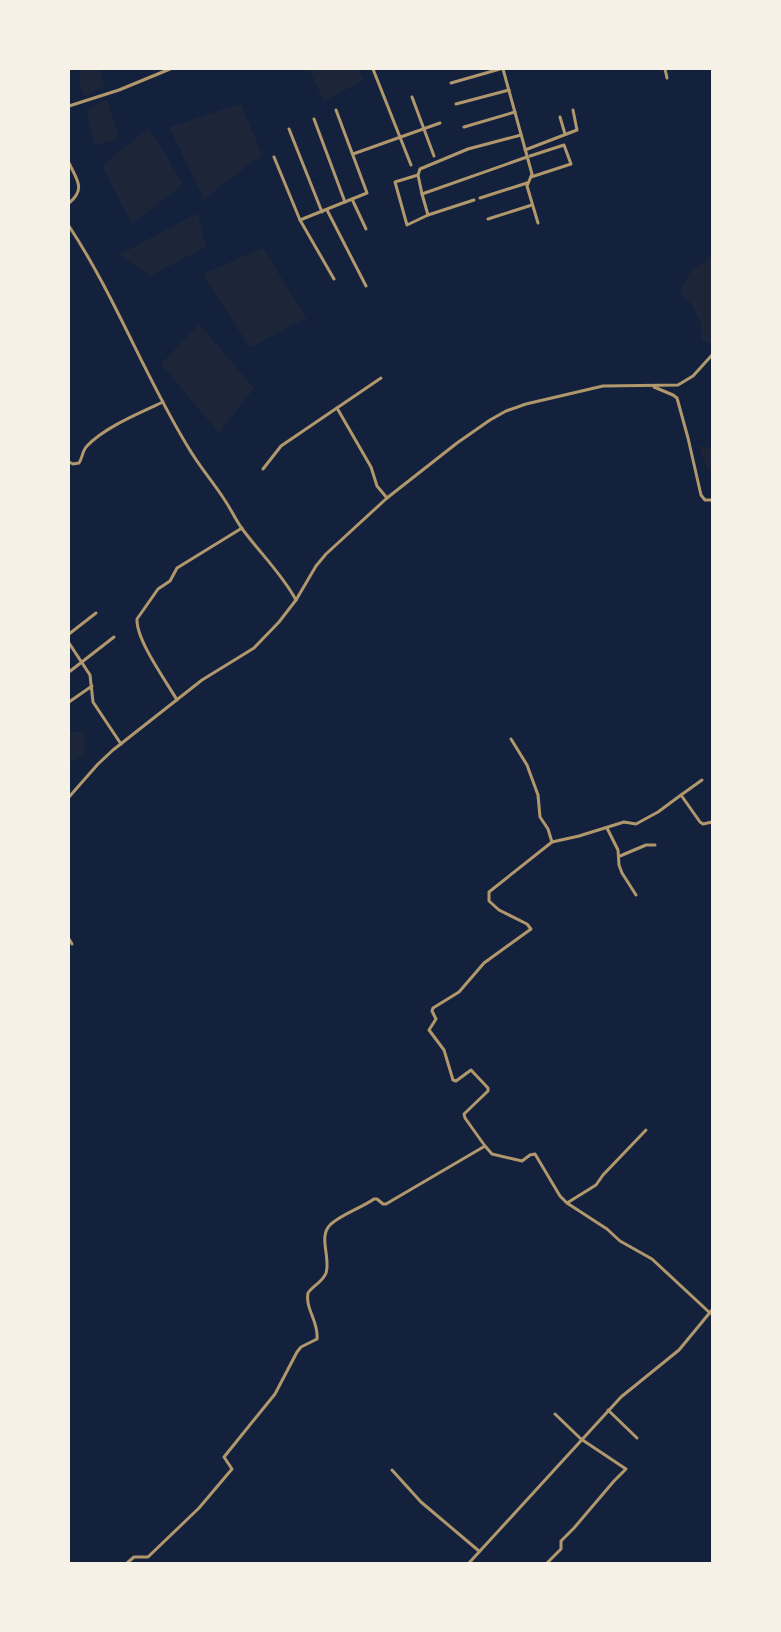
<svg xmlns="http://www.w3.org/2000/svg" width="781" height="1632" viewBox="0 0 781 1632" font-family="Raleway,sans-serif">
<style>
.green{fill:#1d2539}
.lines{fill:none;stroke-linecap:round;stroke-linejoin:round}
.minor{stroke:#b1986c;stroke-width:3}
</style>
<rect width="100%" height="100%" fill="#14213d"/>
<g class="green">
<path d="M 81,69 L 99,69 L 105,85 L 84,97 L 79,80 Z"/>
<path d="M 309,69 L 358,69 L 364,80 L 324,101 Z"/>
<path d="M 107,99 L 119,138 L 95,146 L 86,110 Z"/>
<path d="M 241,104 L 262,155 L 204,199 L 169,127 Z"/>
<path d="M 149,128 L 183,184 L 132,224 L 102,166 Z"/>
<path d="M 198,213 L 206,247 L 150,276 L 120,254 Z"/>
<path d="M 263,248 L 310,324 L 304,319 L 250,348 L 203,274 Z"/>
<path d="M 712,256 L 712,344 L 701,340 C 704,320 694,306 680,292 L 691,271 Z"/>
<path d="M 199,324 L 254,388 L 219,433 L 161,364 Z"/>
<path d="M 699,446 L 712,448 L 712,469 L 707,468 Z"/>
<path d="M 83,731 L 85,754 L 69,763 L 69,733 Z"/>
</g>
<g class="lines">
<g class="minor">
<path d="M 373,69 L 411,165"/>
<path d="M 503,69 L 532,174 L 527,186 L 538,223"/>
<path d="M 665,69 L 667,78"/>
<path d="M 451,83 L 500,69"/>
<path d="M 412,97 L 434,156"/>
<path d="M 456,104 L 509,90"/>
<path d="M 69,106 L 119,90 L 170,69"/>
<path d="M 560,117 L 565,134"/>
<path d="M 314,119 L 345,202"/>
<path d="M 464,127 L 515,112"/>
<path d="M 289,129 L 322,212"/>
<path d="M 521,135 L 468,149 L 420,169 L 418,175 L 422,194 L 527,157"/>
<path d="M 525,150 L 577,130 L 573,110"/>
<path d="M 353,154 L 440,123"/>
<path d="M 530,156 L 564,145 L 571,164 L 531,177"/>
<path d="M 274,157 L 300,220 L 334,279"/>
<path d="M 69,163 C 77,180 86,189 69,203"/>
<path d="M 418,175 L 395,182 L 407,225 L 428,215"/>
<path d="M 422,194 L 428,215 L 474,200"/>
<path d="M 480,198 L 527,183"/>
<path d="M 352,199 L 366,229"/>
<path d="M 327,210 L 366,286"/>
<path d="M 488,219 L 532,205"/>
<path d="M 300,220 L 367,193 L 336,110"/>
<path d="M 69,226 C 115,296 144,375 188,447 C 199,466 213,482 224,499 C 231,509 236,521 243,530 C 261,554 282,574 296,600"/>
<path d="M 654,387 L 673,395 L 677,398 L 688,438 L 701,495 L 705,500 L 712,500"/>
<path d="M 337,408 L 371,467 L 377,486 L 387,498"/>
<path d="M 69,462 L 73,464 L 79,463 C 83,457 82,451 87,446 C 105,427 140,413 163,402"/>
<path d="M 263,469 L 281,446 L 381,378"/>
<path d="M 69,634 L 96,613"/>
<path d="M 69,643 L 90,675 L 93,702 L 121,744"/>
<path d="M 69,672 L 114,637"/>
<path d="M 177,700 C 166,681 136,640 137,619 L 158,589 L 170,581 L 177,568 L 242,528"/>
<path d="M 69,702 L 92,686"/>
<path d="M 511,739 L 527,765 L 538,795 L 540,817 L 548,829 L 552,842"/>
<path d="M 681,795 L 702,780"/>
<path d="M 69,797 L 98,764 L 113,750 L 202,680 L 254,648 L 279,622 L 296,600 L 316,566 L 326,554 L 387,498 L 457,443 L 490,420 L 506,411 L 526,404 L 603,386 L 678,385 L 693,376 L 712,355"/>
<path d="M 607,828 L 618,850 L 619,865 L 622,873 L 636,895"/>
<path d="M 620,856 L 646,845 L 655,845"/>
<path d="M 69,939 L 72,944"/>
<path d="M 485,1146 L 465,1118 L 464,1114 L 488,1091 L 488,1088 L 471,1070 L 456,1081 L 453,1080 L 444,1050 L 429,1030 L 436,1019 L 432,1011 L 433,1008 L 459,992 L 484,963 L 531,929 L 527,924 L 499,910 L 489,901 L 489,892 L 552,842 L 579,836 L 624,822 L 636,824 L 658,812 L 681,795 L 700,822 L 703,824 L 712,822"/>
<path d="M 567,1203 L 596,1185 L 603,1175 L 646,1130"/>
<path d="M 608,1410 L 637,1438"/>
<path d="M 392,1470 L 421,1502 L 479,1551"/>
<path d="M 127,1563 L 134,1557 L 148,1557 L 199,1508 L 232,1469 L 224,1457 L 275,1394 L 297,1352 L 301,1347 L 317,1339 C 319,1322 305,1309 308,1293 C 313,1285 322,1283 326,1273 C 331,1258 318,1237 330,1225 C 338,1216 363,1207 374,1199 L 377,1199 L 383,1204 L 386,1204 L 485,1146 L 492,1154 L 522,1161 L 530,1155 L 535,1154 L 560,1196 L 567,1203 L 607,1229 L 620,1241 L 652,1259 L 710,1313"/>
<path d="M 469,1563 L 621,1397 L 679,1350 L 712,1310"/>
<path d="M 547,1563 L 561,1549 L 561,1541 L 574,1528 L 614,1481 L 626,1469 L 581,1439 L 555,1414"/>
</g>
</g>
<rect width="781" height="1632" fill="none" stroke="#f6f1e7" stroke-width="140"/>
</svg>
